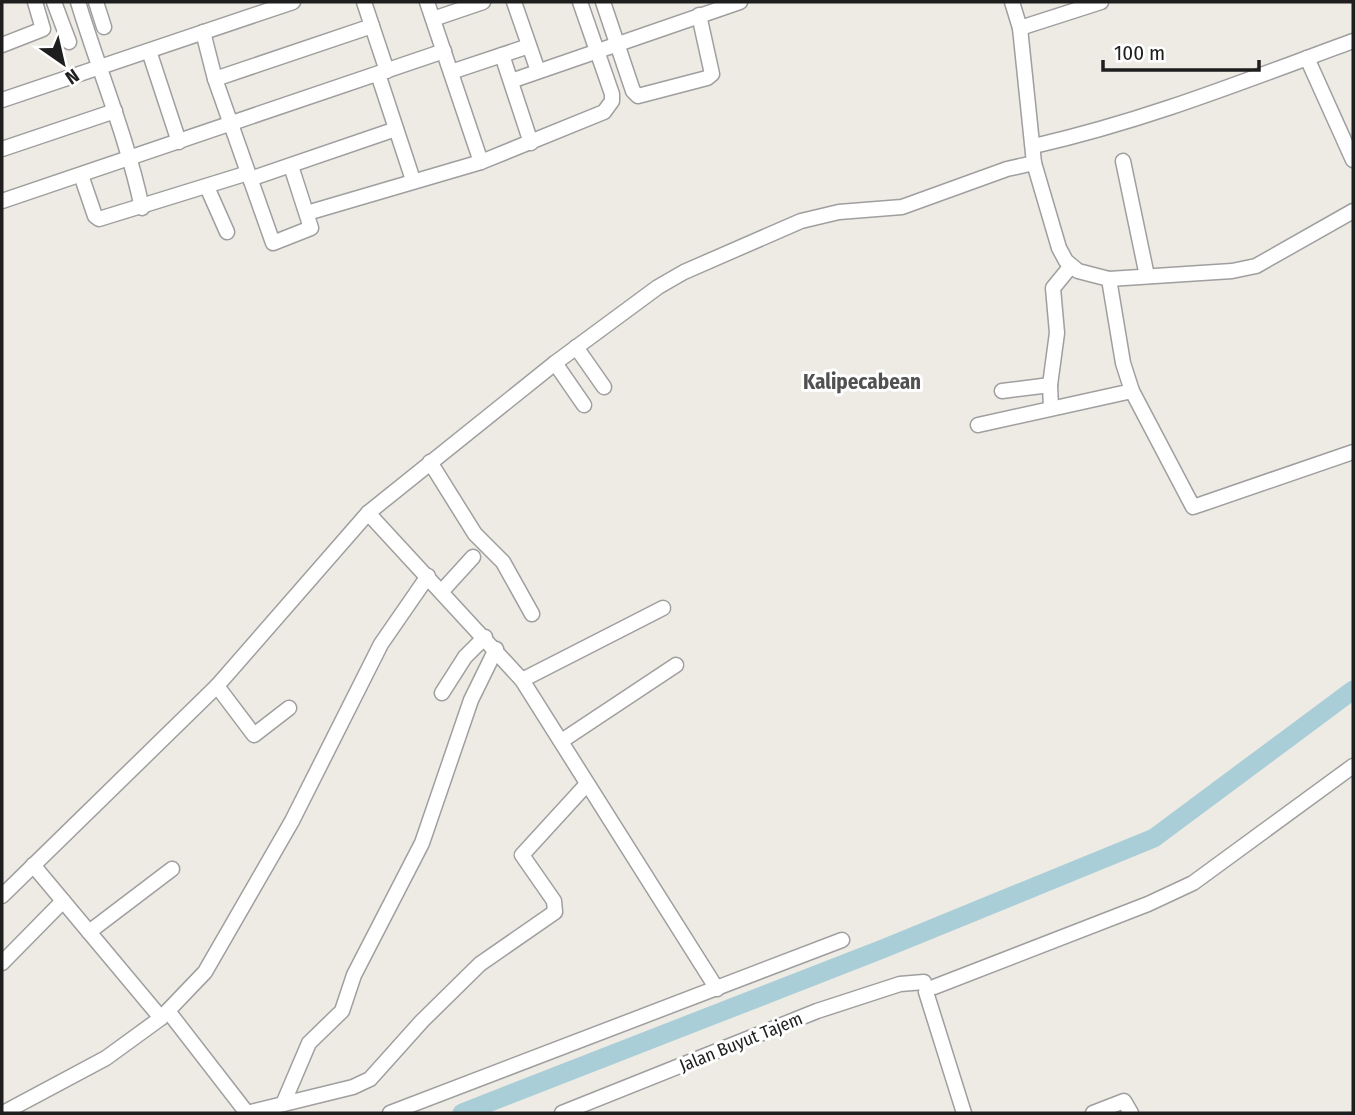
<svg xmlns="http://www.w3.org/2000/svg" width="1355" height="1115" viewBox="0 0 1355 1115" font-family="'Fira Sans Condensed',sans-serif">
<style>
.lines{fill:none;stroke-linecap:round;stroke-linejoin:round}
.river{stroke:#aaced7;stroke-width:19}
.minor-casing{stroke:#9f9f9f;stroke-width:17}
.minor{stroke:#fff;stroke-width:14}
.labels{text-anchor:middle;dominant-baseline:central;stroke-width:6;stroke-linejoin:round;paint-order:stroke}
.street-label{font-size:18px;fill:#1e1e1e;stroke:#fff}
.quarter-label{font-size:21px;font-weight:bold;fill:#515151;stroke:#fff}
</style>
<rect width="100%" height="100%" fill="#eeebe5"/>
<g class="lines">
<path class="river" d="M 462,1113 L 885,948 L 1154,838 L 1353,690"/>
<defs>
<g id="minor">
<path d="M 54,2 L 69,42"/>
<path d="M 78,2 C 99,71 127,137 142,208"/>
<path d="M 96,2 L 104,27"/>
<path d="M 364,2 L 387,71"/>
<path d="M 427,2 L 481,162"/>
<path d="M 514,2 L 538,71"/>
<path d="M 603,2 L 633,91 L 638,96 L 707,78 L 712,74 L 699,15"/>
<path d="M 1012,2 L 1020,28 L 1034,163 L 1059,248 L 1066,261 L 1078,271 L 1109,279 L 1232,271 L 1256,266 L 1353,211"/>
<path d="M 433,19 L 483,2"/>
<path d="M 1020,28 L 1101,2"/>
<path d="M 203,32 L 215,79 L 273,243 L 311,228 L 291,166"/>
<path d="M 2,45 L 43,29 L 35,2"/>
<path d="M 149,51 L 179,142"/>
<path d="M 502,55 L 531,143"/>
<path d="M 1307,58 L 1353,160"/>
<path d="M 451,72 L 529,46"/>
<path d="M 378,74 L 413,180"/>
<path d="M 215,79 L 372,26"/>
<path d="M 511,81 L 740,2"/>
<path d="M 2,100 L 293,2"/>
<path d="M 1034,146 C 1148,120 1244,81 1353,41"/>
<path d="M 2,149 L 115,111"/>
<path d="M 1123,161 L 1147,276"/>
<path d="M 81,175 L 95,216 L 99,219 L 248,173"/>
<path d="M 250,179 L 396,129"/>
<path d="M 207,187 L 227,232"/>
<path d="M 2,201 L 444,51"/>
<path d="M 307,213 L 481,162 L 604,112 L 612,101 L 612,94 L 580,2"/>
<path d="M 576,347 L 604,387"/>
<path d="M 555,363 L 584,405"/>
<path d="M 1002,391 L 1050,385"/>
<path d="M 1132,391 L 1193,507 L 1353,452"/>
<path d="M 1051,407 L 1050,385 L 1057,333 L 1053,288 L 1071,266"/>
<path d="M 978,425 L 1132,391 L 1123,363 L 1109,279"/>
<path d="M 430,462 L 475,534 L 503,562 L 532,614"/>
<path d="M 368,513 L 522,680 L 717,989"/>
<path d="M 442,591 L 473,557"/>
<path d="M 522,680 L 663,608"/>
<path d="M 217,686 L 254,735 L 289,708"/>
<path d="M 442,693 L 465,657 L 485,637"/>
<path d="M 563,740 L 676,665"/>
<path d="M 33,865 L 161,1018"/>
<path d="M 2,896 L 217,686 L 368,513 L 555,363 L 658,287 L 684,272 L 801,221 L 839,212 L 902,207 L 1007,169 L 1034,163"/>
<path d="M 89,932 L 172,869"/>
<path d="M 2,963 L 63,901"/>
<path d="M 934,987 L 1148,904 L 1193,883 L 1353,766"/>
<path d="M 926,992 L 964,1113"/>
<path d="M 168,1011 L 247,1113"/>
<path d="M 283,1104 L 309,1043 L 342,1011 L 354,975 L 422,843 L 471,700 L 496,649"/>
<path d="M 3,1113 L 106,1058 L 161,1018 L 205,972 L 292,821 L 381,644 L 428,576"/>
<path d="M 247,1113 L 353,1087 L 370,1079 L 422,1021 L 480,964 L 555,912 L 554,901 L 522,855 L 587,784"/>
<path d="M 390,1113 L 842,940"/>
<path d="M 562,1113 L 817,1011 L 900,984 L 924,982"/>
<path d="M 1093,1113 L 1124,1101 L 1131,1113"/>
</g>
</defs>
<use href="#minor" class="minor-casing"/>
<use href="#minor" class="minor"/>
</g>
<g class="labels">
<g class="street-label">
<text transform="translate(741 1042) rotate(-22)">Jalan Buyut Tajem</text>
</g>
<g class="quarter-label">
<text x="862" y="382">Kalipecabean</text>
</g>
</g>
<rect width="1355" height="1115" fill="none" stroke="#1e1e1e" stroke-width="7"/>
<g transform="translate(63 63) rotate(146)" stroke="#ffffff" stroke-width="5" paint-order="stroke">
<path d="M0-5L12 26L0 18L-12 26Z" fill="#1e1e1e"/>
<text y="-10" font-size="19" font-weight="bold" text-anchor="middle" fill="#1e1e1e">N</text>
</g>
<path d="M1103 60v10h156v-10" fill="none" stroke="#1e1e1e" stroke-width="3.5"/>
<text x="1114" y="60" font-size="21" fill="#1e1e1e" stroke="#ffffff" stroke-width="5" paint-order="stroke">100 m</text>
</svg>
